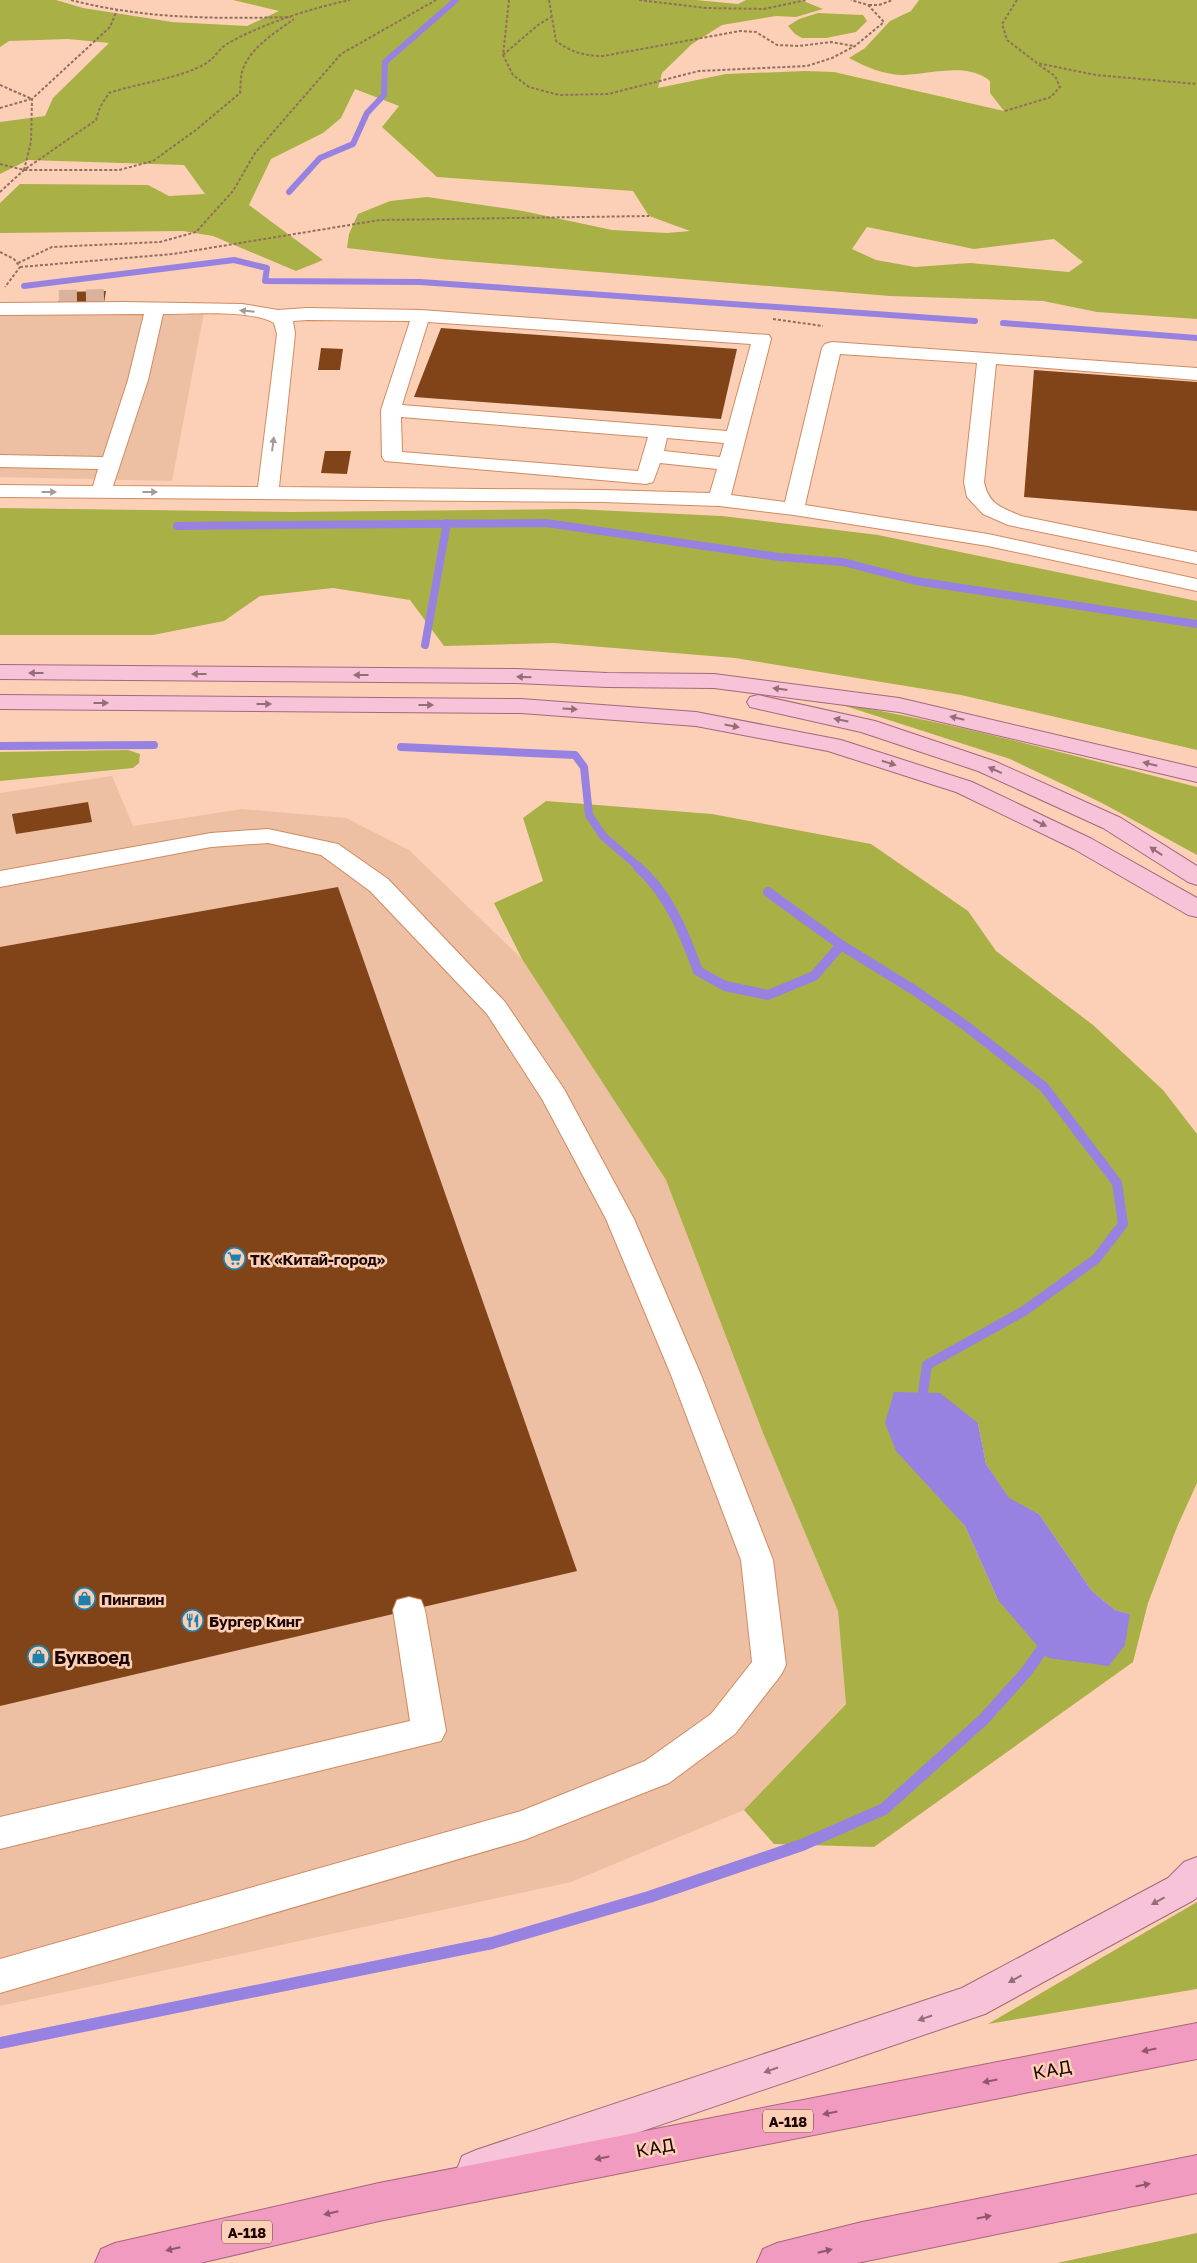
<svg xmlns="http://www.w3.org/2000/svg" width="1197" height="2263" viewBox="0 0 1197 2263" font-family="'Golos Text',sans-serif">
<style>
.built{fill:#edbfa3}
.green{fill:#a9b045;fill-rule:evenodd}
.water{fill:#9782e1}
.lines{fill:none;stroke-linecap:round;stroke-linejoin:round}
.stream-far3{stroke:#9782e1;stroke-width:6}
.stream-far2{stroke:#9782e1;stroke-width:8}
.stream-far1{stroke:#9782e1;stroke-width:10}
.stream{stroke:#9782e1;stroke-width:12}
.building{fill:#814418}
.minor-tunnel{stroke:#dbb29b;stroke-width:18;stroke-dasharray:18 9;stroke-linecap:butt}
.minor-casing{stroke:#cf8b61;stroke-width:2}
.major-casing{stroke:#a6667c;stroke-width:2}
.highway-casing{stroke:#a6667c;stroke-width:2}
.path{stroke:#916f5f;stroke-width:2;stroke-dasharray:3 2;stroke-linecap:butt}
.minor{fill:#fff;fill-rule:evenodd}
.major{fill:#f6c3d9;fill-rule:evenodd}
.highway{fill:#f09bbf;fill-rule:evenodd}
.oneway{fill:#a59b99}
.oneway2{fill:#946e77}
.oneway3{fill:#915869}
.labels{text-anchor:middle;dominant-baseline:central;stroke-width:5;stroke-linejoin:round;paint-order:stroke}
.shield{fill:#fcd0b6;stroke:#604237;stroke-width:1}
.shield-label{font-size:14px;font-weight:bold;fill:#1d0500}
.poi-label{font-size:15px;font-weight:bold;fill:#1d0500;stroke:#fcd0b6;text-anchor:start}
.near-poi-label{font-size:18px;font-weight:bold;fill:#1d0500;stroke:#fcd0b6;text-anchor:start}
.near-street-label{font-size:18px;fill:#1d0500;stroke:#fcd0b6}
</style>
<rect width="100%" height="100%" fill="#fcd0b6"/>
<g class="built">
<path d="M 204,312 L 172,481 L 0,477 L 0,314 Z"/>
<path d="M 112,776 L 133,826 L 242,809 L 346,818 L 409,850 L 522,959 L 666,1180 L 763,1433 L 838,1611 L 846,1703 L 744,1810 L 571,1882 L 0,2006 L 0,793 Z"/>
</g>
<g class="green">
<path d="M 0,0 L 56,0 L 83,8 L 172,22 L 247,26 L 279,11 L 233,0 L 696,0 L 738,4 L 746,0 L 801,0 L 823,9 L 796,17 L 776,16 L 722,25 L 692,44 L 662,73 L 658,88 L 726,74 L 805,71 L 834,72 L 1004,111 L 990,93 L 990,81 C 967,62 932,74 904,75 C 884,75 866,67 849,58 L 865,48 L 890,21 L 911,11 L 919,0 L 1197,0 L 1197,319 L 1097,312 L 1043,301 L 890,296 L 440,259 L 347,248 L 349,234 L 358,214 L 390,201 L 427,197 L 523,211 L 612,230 L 667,233 L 690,231 L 649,216 L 633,191 L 437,177 L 382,127 L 399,106 L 355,89 L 341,118 L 323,133 L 271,159 L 249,205 L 323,260 L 296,271 L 213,236 L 183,231 L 0,233 L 0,203 L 20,184 L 148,185 L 169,196 L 205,194 L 184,165 L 28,160 L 0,174 L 0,122 L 45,116 L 53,98 L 109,43 L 68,39 L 9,41 L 0,47 ZM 867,227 L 974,249 L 1054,239 L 1083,262 L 1069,272 L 970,263 L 915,267 L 876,260 L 852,249 Z"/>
<path d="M 818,13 L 863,15 L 867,21 L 856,32 L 826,38 L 802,38 L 795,34 L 788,26 L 799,19 Z"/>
<path d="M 0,508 L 291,512 L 574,509 L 722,516 L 878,535 L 1197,601 L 1197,750 L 961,695 L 735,658 L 554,643 L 444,646 L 410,600 L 333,588 L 260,596 L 224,621 L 153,635 L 0,635 Z"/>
<path d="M 836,703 C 958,723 1077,757 1197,787 L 1197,855 L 1102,803 L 1010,759 Z"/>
<path d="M 128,750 L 140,754 L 139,763 L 133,768 L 0,781 L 0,752 Z"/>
<path d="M 546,801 L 712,814 L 871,844 L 968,911 L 996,951 L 1093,1025 L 1163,1090 L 1197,1134 L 1197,1483 L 1177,1527 L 1148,1603 L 1133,1662 L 874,1847 L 774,1844 L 744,1810 L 846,1704 L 838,1611 L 763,1433 L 666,1180 L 522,959 L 494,903 L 543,881 L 523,818 ZM 978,1423 L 986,1464 L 1009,1499 L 1039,1514 L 1092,1591 L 1115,1610 L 1130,1614 L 998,1600 L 965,1526 L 936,1493 Z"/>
<path d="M 1197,1902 L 1197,1989 L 988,2024 Z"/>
<path d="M 1197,2233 L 1197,2263 L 1057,2263 Z"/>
</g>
<path class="water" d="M 894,1392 L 940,1393 L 978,1423 L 986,1464 L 1009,1498 L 1039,1514 L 1092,1591 L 1115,1610 L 1130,1614 L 1125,1645 L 1109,1666 L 1048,1658 L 998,1600 L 965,1526 L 896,1451 L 885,1423 Z"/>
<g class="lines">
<g class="stream-far3">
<path d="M 289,192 L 320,158 L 353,144 L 367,113 L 384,95 L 385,62 L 456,0"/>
<path d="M 24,286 L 234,260 L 267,268 L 265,281 L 420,282 L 975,321"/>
<path d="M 1003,323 L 1197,338"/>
</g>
<g class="stream-far2">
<path d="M 177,526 L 546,523 L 779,557 L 843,562 L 916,581 L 1197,624"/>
<path d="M 425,645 L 447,523"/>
<path d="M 0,746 L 154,745"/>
<path d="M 401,747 L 575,755 L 584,767 L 589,815 L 603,836 L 640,868"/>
</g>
<g class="stream-far1">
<path d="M 638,867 C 669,894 684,933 698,971 L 725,986 L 768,995 L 814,976 L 841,945 L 914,990 L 966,1026 L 1044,1087 L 1117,1183 L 1123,1224 L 1096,1259 L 1024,1311 L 927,1365 L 921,1406"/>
<path d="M 768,892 L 841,945"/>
</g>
<path class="stream" d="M 0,2043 L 492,1943 L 649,1897 L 802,1845 L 884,1809 L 984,1719 L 1026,1672 L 1049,1640"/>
</g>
<g class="building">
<path d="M 106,291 L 104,303 L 58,304 L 61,292 Z"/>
<path d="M 441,328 L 737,349 L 721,419 L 414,397 Z"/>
<path d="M 321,348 L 343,349 L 340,370 L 318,370 Z"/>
<path d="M 1034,370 L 1197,382 L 1197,511 L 1024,497 Z"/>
<path d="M 325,451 L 351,451 L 347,474 L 321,473 Z"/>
<path d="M 88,802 L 92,822 L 16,834 L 12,814 Z"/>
<path d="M 338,887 L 577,1571 L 0,1706 L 0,947 Z"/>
</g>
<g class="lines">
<path class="minor-tunnel" d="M 59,299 L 105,298"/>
<defs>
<g id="minor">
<path d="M 124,302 L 242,304 L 278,310 L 307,308 L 421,310 L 769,335 L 771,339 L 731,495 L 785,502 L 822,348 L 825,344 L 832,342 L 1197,368 L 1197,380 L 996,364 L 984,482 C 989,505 1001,507 1021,516 L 1197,552 L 1197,564 L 1008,525 L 983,514 L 967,497 L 964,482 L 977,363 L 840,354 L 805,505 L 988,534 L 1197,579 L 1197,591 L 988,546 L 794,515 L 719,506 L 603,502 L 0,497 L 0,485 L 93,486 L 98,469 L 0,467 L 0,455 L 103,457 L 128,380 L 144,314 L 0,315 L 0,303 ZM 163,314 C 193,314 249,309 274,323 L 277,334 L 258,487 L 113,486 L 148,380 ZM 307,320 L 410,321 L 381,410 L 382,457 L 385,461 L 646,484 L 653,482 L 660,463 L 717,469 L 710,493 L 603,490 L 279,487 L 295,334 L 293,321 ZM 428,322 L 751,344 L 727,431 L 402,405 ZM 401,417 L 648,437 L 638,471 L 402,452 ZM 667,438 L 724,443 L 720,457 L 664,451 Z"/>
<path d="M 268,829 L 338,844 L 388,879 L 505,1002 L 564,1089 L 634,1219 L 701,1375 L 773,1560 L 786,1665 L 781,1675 L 735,1734 L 669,1783 L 524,1840 L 0,1993 L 0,1959 L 521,1811 L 645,1761 L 711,1714 L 752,1662 L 741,1560 L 671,1375 L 606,1219 L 542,1099 L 487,1014 L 370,891 L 321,855 L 268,843 L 211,847 L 0,887 L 0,871 L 211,833 Z"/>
<path d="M 409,1597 L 421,1600 L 425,1610 L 446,1731 L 441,1741 L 0,1849 L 0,1817 L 410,1721 L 393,1610 L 397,1600 Z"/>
</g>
<g id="major">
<path d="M 0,665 L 516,669 L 607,673 L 714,674 L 899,698 L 1197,768 L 1197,782 L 899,712 L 714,688 L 607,687 L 516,683 L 0,679 Z"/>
<path d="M 0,695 L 521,699 L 696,712 L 841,740 L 972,782 L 1092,839 L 1197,898 L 1197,917 L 1188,915 L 1074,849 L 956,792 L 828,751 L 696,726 L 521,713 L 0,709 Z"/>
<path d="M 758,695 L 875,721 L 994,761 L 1121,818 L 1197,866 L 1197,885 L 1188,882 L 1103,828 L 978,771 L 861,732 L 750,707 L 747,702 L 750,697 Z"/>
<path d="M 1197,1857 L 1197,1897 L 1194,1900 L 985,2014 L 476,2188 L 462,2182 L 457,2169 L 462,2156 L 476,2150 L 962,1988 L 1168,1878 L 1184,1862 Z"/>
</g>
<g id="highway">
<path d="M 1197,2023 L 1197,2059 L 379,2221 L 200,2263 L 95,2263 L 101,2249 L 115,2243 L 379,2183 Z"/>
<path d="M 1197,2155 L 1197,2193 L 857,2263 L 757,2263 L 763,2249 L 777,2243 L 862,2222 Z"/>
</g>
</defs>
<use href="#minor" class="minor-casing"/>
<use href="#major" class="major-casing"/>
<use href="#highway" class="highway-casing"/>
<g class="path">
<path d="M 71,0 C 144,19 216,19 291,17"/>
<path d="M 509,0 L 503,55 L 513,75 L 529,87 L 559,95 L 608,94 L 699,71 L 807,66 L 832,58 L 855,46 L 884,22 L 868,5 L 851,0"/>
<path d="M 549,0 L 556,41 C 571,52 584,56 603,56 L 740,31 L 756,32 L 777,45 L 799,46 L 831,42 L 854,46"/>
<path d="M 639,0 L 706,8 L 764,9 L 806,0"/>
<path d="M 1017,0 L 1002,24 L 1007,40 L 1037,63 L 1096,75 L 1197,84"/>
<path d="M 869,5 L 879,5 L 893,0"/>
<path d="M 503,55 L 538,25 L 551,17"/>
<path d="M 0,85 L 32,99"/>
<path d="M 0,108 L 31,99"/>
<path d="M 1005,111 L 1051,97 L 1060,87 L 1055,76 L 1039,65"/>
<path d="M 0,164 L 24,170 L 119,170 L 153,161 L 196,130 L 240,93 C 241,85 240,76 243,69 C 251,47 276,32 294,19"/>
<path d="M 24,170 L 31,142 L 32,99 L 110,27 L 117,10"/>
<path d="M 0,192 L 24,170 L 96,120 L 100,107 L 109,93 C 138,83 184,78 208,62 C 215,57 220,48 227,44 C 261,24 312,8 350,0"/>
<path d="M 0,252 L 14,259 L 20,267 L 5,287"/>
<path d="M 18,263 L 52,247 L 160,242 L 196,232 L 233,191 L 255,153 L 341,54 L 436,0"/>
<path d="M 20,267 L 173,254 L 380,220 L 649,216"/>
<path d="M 773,319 L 823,326"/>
</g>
<use href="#minor" class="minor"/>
<use href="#major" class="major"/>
<use href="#highway" class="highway"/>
</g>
<defs><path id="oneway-solid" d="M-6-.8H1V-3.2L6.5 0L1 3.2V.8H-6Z" transform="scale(1.25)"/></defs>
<g class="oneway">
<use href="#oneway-solid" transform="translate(247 311) rotate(-174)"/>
<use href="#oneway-solid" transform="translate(273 444) rotate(-83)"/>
<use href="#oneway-solid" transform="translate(49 492)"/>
<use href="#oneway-solid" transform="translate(150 492)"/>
</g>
<g class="oneway2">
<use href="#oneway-solid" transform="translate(36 673) rotate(-180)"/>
<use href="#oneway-solid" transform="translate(199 674) rotate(-180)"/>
<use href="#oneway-solid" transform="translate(361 675) rotate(-180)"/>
<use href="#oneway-solid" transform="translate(524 677) rotate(-178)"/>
<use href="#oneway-solid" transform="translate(780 689) rotate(-173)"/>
<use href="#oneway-solid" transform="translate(101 703)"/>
<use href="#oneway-solid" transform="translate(264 704)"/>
<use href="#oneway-solid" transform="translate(426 705)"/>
<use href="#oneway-solid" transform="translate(570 709) rotate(4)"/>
<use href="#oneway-solid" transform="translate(957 718) rotate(-167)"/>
<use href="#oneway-solid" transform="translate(841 720) rotate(-168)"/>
<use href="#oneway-solid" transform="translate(732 726) rotate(11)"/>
<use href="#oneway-solid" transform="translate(889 763) rotate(18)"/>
<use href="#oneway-solid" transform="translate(1150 764) rotate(-166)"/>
<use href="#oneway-solid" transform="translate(995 770) rotate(-156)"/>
<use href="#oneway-solid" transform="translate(1040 823) rotate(26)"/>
<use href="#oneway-solid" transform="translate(1156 851) rotate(-147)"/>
<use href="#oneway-solid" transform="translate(1158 1901) rotate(151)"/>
<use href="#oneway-solid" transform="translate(1015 1979) rotate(151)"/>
<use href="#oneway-solid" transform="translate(925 2018) rotate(161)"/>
<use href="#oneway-solid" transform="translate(771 2070) rotate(161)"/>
</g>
<g class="oneway3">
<use href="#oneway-solid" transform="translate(1149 2050) rotate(169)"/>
<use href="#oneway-solid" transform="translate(990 2081) rotate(169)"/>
<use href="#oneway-solid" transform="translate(830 2113) rotate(169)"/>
<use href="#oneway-solid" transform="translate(602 2158) rotate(169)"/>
<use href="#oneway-solid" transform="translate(1143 2185) rotate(-11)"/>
<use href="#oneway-solid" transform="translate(331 2213) rotate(167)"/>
<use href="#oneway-solid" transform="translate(984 2217) rotate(-11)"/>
<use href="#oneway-solid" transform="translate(173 2249) rotate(167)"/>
<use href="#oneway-solid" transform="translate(825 2251) rotate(-14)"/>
</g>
<defs>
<symbol id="supermarket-ring" viewBox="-11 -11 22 22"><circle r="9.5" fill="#fcd0b6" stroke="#1d81ac" stroke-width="1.5"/><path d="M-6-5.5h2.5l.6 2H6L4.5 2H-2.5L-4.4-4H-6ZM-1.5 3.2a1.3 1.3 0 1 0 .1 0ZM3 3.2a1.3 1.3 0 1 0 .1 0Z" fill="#1d81ac"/></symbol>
<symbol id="shop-ring" viewBox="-11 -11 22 22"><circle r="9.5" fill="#fcd0b6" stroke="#1d81ac" stroke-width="1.5"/><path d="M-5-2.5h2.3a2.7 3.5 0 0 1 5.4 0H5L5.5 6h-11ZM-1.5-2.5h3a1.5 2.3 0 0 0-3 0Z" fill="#1d81ac"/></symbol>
<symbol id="restaurant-ring" viewBox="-11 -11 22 22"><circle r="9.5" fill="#fcd0b6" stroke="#1d81ac" stroke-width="1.5"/><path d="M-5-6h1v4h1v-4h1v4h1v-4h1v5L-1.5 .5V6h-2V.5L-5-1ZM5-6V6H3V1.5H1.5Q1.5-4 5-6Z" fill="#1d81ac"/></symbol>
</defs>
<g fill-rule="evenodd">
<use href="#supermarket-ring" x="222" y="1246" width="25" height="25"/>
<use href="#shop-ring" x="72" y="1586" width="25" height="25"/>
<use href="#restaurant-ring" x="180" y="1608" width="25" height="25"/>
<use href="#shop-ring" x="26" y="1644" width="25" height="25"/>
</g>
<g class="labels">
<g class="shield">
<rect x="763" y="2109.5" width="50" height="23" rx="4"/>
<rect x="222" y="2220.5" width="50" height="23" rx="4"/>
</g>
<g class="shield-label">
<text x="788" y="2121">А-118</text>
<text x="247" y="2232">А-118</text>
</g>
<g class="poi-label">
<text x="250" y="1259">ТК «Китай-город»</text>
<text x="101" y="1599">Пингвин</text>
<text x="209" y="1621">Бургер Кинг</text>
</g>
<g class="near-poi-label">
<text x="54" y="1657">Буквоед</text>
</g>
<g class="near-street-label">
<text transform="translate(1052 2069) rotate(-11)">КАД</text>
<text transform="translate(655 2147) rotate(-11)">КАД</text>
</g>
</g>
</svg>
